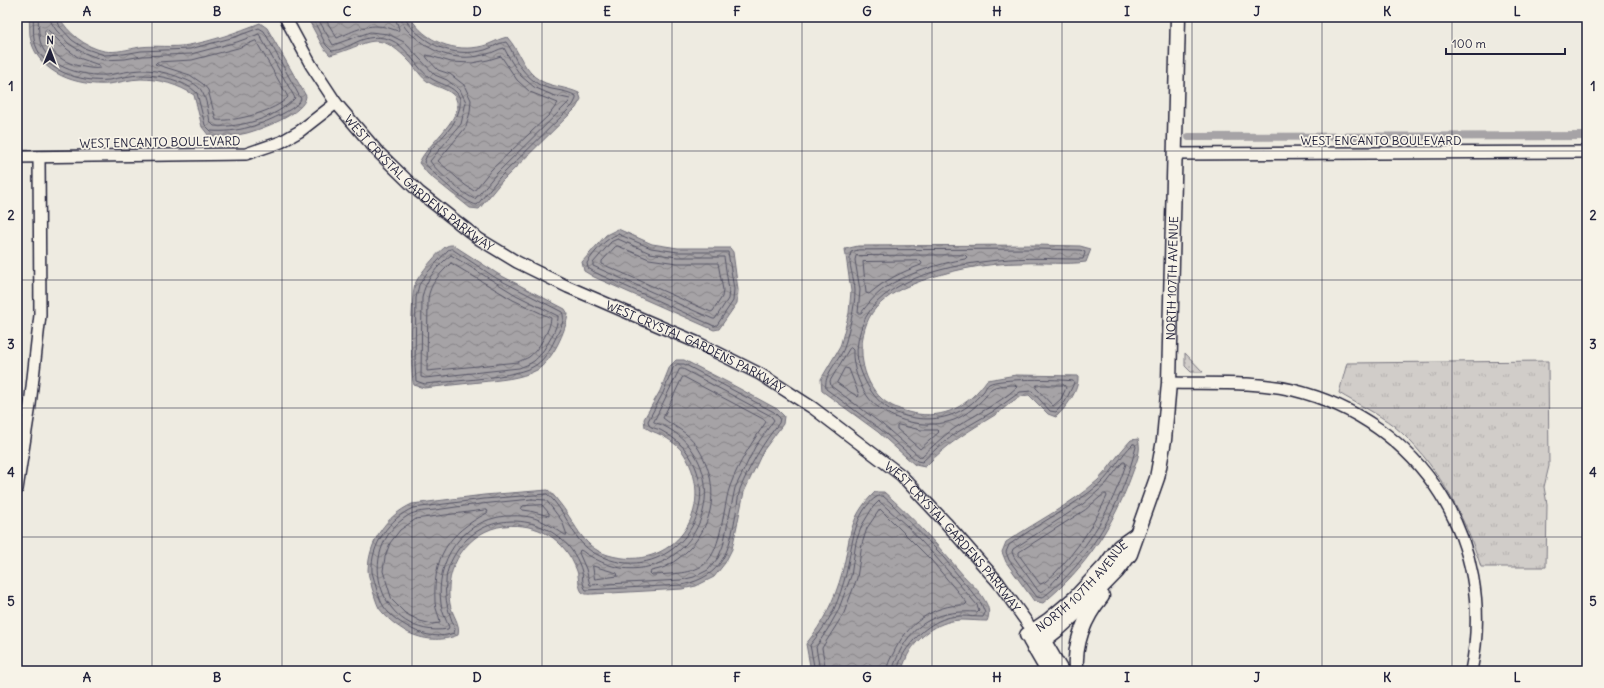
<svg xmlns="http://www.w3.org/2000/svg" width="1604" height="688" viewBox="0 0 1604 688" font-family="Delius,sans-serif">
<style>
.grass{fill:url(#grass-dots);stroke:#7a7882}
.park{fill:url(#park-tufts);stroke:#7a7882}
.water{fill:url(#water-waves);stroke:#716f7b}
.lines{fill:none;stroke-linecap:round;stroke-linejoin:round}
.shore{stroke:#575666;stroke-width:1}
.canal{stroke:#a6a3a6;stroke-width:8}
.minor-casing{stroke:#22223b;stroke-width:14}
.major-casing{stroke:#22223b;stroke-width:17}
.minor{stroke:#f7f3e8;stroke-width:11}
.major{stroke:#f7f3e8;stroke-width:14}
.grid{fill:none;stroke:#22223b;stroke-width:1;stroke-opacity:0.55}
.labels{text-anchor:middle;dominant-baseline:central;stroke-width:3.5;stroke-linejoin:round;paint-order:stroke}
.street-label{font-size:12px;fill:#22223b;stroke:#f7f3e8}
.neatline{fill:none;stroke:#22223b;stroke-width:1.5}
.grid-label{font-size:13px;text-anchor:middle;font-weight:bold;fill:#22223b}
</style>
<defs>
<pattern id="grass-dots" width="8" height="8" patternUnits="userSpaceOnUse"><rect width="8" height="8" fill="#d1cdc9"/><path d="M2 2h.1M6 6h.1" fill="none" stroke="#b3b0ae" stroke-width="1.8" stroke-linecap="round"/></pattern>
<pattern id="park-tufts" width="24" height="20" patternUnits="userSpaceOnUse"><rect width="24" height="20" fill="#d1cdc9"/><path d="M3 7l-1-3M5 7V3M7 7l1-3M15 17l-1-3M17 17v-4M19 17l1-3" fill="none" stroke="#b3b0ae"/></pattern>
<pattern id="water-waves" width="16" height="10" patternUnits="userSpaceOnUse"><rect width="16" height="10" fill="#a6a3a6"/><path d="M0 5q4-4 8 0t8 0" fill="none" stroke="#878488"/></pattern>
</defs>
<rect width="100%" height="100%" fill="#eeebe1"/>
<filter id="ink" filterUnits="userSpaceOnUse"><feTurbulence type="fractalNoise" baseFrequency=".025" numOctaves="2"/><feDisplacementMap in="SourceGraphic" scale="8" xChannelSelector="R" yChannelSelector="G"/><feConvolveMatrix kernelMatrix="1 2 1 2 8 2 1 2 1" color-interpolation-filters="sRGB"/></filter>
<g filter="url(#ink)">
<path class="grass" d="M 1185,353 L 1203,372 L 1191,372 L 1185,366 Z"/>
<path class="park" d="M 1548,361 L 1549,466 L 1544,487 L 1547,504 L 1546,567 L 1481,567 C 1465,516 1435,460 1394,426 C 1377,413 1357,404 1339,393 L 1347,363 Z"/>
<g class="water">
<path d="M 29,17 L 59,17 C 68,33 85,47 104,51 C 116,53 129,49 140,47 C 156,45 173,48 189,45 C 213,41 237,32 260,23 L 267,28 L 306,96 C 305,114 261,129 247,133 C 235,136 222,136 209,136 L 202,127 L 194,95 C 179,85 159,79 141,79 C 130,79 119,83 108,84 C 77,86 40,74 31,41 C 29,34 30,25 29,17 Z"/>
<path d="M 307,17 L 410,17 C 425,42 455,53 483,46 C 491,44 498,39 507,37 C 520,51 523,71 541,81 C 553,87 566,87 579,93 L 581,99 L 576,108 L 502,181 L 479,209 L 470,208 L 428,174 L 419,163 C 427,144 460,122 457,102 C 455,90 438,88 430,83 C 421,78 416,68 409,61 C 375,26 368,46 330,55 L 323,47 Z"/>
<path d="M 618,229 L 652,244 L 678,248 L 730,248 L 733,252 L 738,290 L 737,303 L 719,329 L 714,330 L 594,277 L 584,271 L 582,262 L 606,235 Z"/>
<path d="M 453,245 L 498,274 L 565,309 L 568,314 C 566,331 552,361 537,370 C 520,379 499,380 480,382 C 461,384 443,386 424,388 L 414,385 C 410,377 411,294 415,284 C 418,276 439,250 447,246 C 449,245 451,245 453,245 Z"/>
<path d="M 1036,245 L 1080,246 L 1091,249 L 1086,262 C 1065,265 1044,262 1023,263 C 983,263 944,271 908,286 C 893,292 876,304 869,318 C 856,344 861,380 882,399 C 890,406 903,411 912,413 C 945,420 968,406 987,380 L 1016,375 L 1078,376 C 1079,392 1066,407 1056,417 L 1048,414 L 1029,395 C 1016,395 1006,408 995,415 C 967,432 948,443 925,467 L 915,465 L 878,432 L 822,391 L 821,379 L 840,347 L 849,313 L 851,291 L 845,249 L 858,246 Z"/>
<path d="M 676,360 L 684,360 L 729,383 L 777,409 L 784,416 L 783,424 L 763,451 L 744,492 L 732,549 L 725,563 L 714,577 L 696,586 L 682,589 L 593,594 C 590,594 585,595 582,592 C 578,587 579,577 577,571 C 565,539 538,522 504,526 C 468,530 443,568 450,604 C 452,615 461,624 458,635 C 441,642 423,640 407,632 C 397,626 386,618 379,608 C 376,602 374,594 372,588 C 371,582 368,576 368,570 C 369,541 386,516 412,504 L 484,495 L 548,490 C 552,493 555,497 558,501 C 575,521 581,547 608,555 C 672,574 719,510 684,454 C 679,446 669,439 661,435 C 655,432 650,431 645,427 L 644,419 L 660,391 L 670,366 Z"/>
<path d="M 1138,439 C 1142,451 1136,463 1132,474 C 1114,525 1085,569 1043,603 L 1034,601 L 1006,562 L 1002,552 L 1006,542 C 1036,522 1070,505 1098,480 C 1110,468 1119,452 1131,440 Z"/>
<path d="M 875,492 L 884,492 C 913,517 938,546 963,575 C 970,583 980,591 985,601 C 989,607 990,615 987,621 C 978,621 970,620 962,620 C 941,620 921,634 910,651 C 906,657 904,665 901,671 L 811,671 L 806,644 C 823,623 835,599 842,573 C 851,539 847,519 875,492 Z"/>
</g>
<g class="lines">
<g class="shore">
<path d="M 33,17 C 34,24 33,32 34,39 C 39,70 81,83 109,80 C 120,78 131,75 142,75 C 160,75 184,80 197,93 L 205,125 L 211,131 C 238,133 261,125 284,113 C 291,109 298,105 301,99 L 264,31 L 259,28 L 235,37 L 190,49 L 141,51 L 124,54 L 104,55 L 84,48 L 72,40 L 60,27 L 56,17"/>
<path d="M 38,17 C 39,27 38,38 42,47 C 53,69 83,76 106,75 C 118,74 130,70 142,70 C 155,70 169,73 181,78 C 187,80 197,84 201,90 C 207,99 208,112 210,122 L 214,126 C 241,128 276,118 295,98 L 259,34 L 237,42 L 191,54 L 142,56 L 125,59 L 103,60 L 82,52 L 69,44 L 56,30 L 51,22 L 51,17"/>
<path d="M 312,17 L 326,45 L 332,51 C 351,49 360,34 384,38 C 407,42 415,69 432,79 C 440,84 449,85 456,92 C 461,97 461,103 459,110 C 454,133 430,143 424,162 C 431,172 466,204 477,205 L 499,178 L 573,105 L 576,99 L 576,96 C 565,89 549,91 538,84 C 529,78 519,67 515,58 C 512,52 510,47 506,42 C 498,43 492,48 485,50 C 463,56 439,51 421,36 C 415,31 407,26 406,17"/>
<path d="M 317,17 L 333,45 L 370,32 L 388,34 L 404,42 L 435,75 L 447,80 L 460,90 L 466,102 L 461,124 L 430,161 C 436,171 465,196 475,199 L 496,174 L 569,102 L 570,99 L 552,95 L 534,87 L 521,76 L 511,61 L 504,48 C 498,49 493,53 487,54 C 460,62 435,55 415,37 C 408,32 402,26 401,17"/>
<path d="M 324,17 L 337,38 C 354,31 369,22 389,28 C 392,29 395,30 398,31 L 399,29 L 395,17"/>
<path d="M 47,29 L 67,49 L 79,58 L 99,65 L 100,68 C 95,69 89,68 84,67 C 65,64 45,52 45,31 Z"/>
<path d="M 256,41 L 288,97 C 276,111 235,122 216,120 L 208,90 L 203,84 L 190,75 L 155,64 L 157,62 L 192,60 L 238,48 Z"/>
<path d="M 427,55 L 451,62 L 472,63 L 488,60 L 501,56 L 517,80 L 530,92 L 558,103 L 549,115 L 491,170 L 474,191 L 465,185 L 438,161 L 466,127 L 470,112 L 471,100 L 464,85 L 450,74 L 438,70 L 427,58 Z"/>
<path d="M 618,234 L 651,248 L 678,252 L 728,252 L 734,289 L 733,301 L 717,325 L 714,326 L 596,273 L 588,268 L 587,263 C 595,251 605,239 618,234 Z"/>
<path d="M 618,239 L 650,253 L 677,257 L 724,257 L 729,290 L 728,299 L 715,319 L 713,319 L 593,266 L 593,263 L 611,242 Z"/>
<path d="M 618,246 L 649,259 L 677,263 L 718,263 L 723,290 L 722,297 L 713,311 L 711,312 L 602,264 L 602,261 L 615,247 Z"/>
<path d="M 452,249 L 496,278 L 562,312 C 566,319 560,329 557,335 C 552,346 546,358 536,365 C 518,378 450,381 425,384 L 416,381 L 415,366 L 416,298 L 419,285 L 427,273 L 448,250 Z"/>
<path d="M 1036,249 L 1079,250 L 1084,251 L 1085,253 L 1083,259 L 1077,259 C 1051,259 1025,257 999,260 C 954,264 878,278 862,326 C 858,338 855,352 859,365 C 866,387 878,407 902,415 C 925,422 949,420 968,406 C 974,402 979,396 984,391 C 985,389 987,385 989,384 C 998,378 1060,379 1073,381 L 1074,383 L 1065,402 L 1056,412 L 1050,411 L 1032,391 L 1020,392 L 994,411 L 956,433 L 937,448 L 922,462 L 917,461 L 880,429 L 826,389 C 823,373 841,360 845,345 C 849,328 855,309 855,291 C 855,279 847,264 851,252 L 858,250 Z"/>
<path d="M 451,255 L 516,295 L 558,316 C 559,327 543,354 534,361 C 530,364 524,366 519,368 L 425,378 L 421,377 L 422,298 C 425,280 437,266 451,255 Z"/>
<path d="M 965,255 L 967,257 L 965,259 C 941,263 905,274 885,288 C 875,295 868,304 861,313 L 858,313 L 860,290 L 855,260 L 856,256 Z"/>
<path d="M 920,261 L 922,263 L 921,265 C 902,272 885,280 869,294 L 866,293 L 863,262 Z"/>
<path d="M 451,263 L 513,300 L 551,318 C 551,328 538,351 529,357 C 526,359 521,360 518,362 L 427,371 L 428,299 C 430,283 440,274 451,263 Z"/>
<path d="M 851,348 L 853,350 C 852,368 862,396 878,407 C 898,423 929,429 954,420 C 966,415 977,406 986,396 C 988,394 989,391 991,389 C 996,385 1009,385 1015,385 L 1017,387 C 998,405 973,415 952,430 C 941,438 932,447 922,456 L 920,457 L 883,425 L 831,386 L 830,381 L 849,349 Z"/>
<path d="M 678,364 L 684,364 L 774,412 L 780,418 L 779,423 C 763,443 750,465 740,489 C 738,497 737,505 736,513 C 729,551 724,576 682,585 L 586,590 C 582,585 583,578 582,572 C 579,560 571,547 561,539 C 530,512 481,515 457,551 C 451,560 446,571 446,582 C 444,600 449,613 455,629 L 454,633 C 441,638 424,636 412,629 C 401,623 391,617 384,607 C 380,601 378,593 376,587 C 375,582 373,577 372,572 C 370,545 390,518 413,508 L 484,499 L 547,494 C 551,497 554,501 557,505 C 574,527 575,547 605,558 C 662,581 719,523 695,466 C 688,450 677,439 662,431 C 657,428 653,429 649,425 L 648,421 L 663,393 L 673,368 Z"/>
<path d="M 845,368 L 849,369 L 859,395 L 858,397 L 837,383 Z"/>
<path d="M 680,369 L 683,369 L 771,416 L 774,420 L 755,447 L 735,488 L 723,546 L 718,558 L 708,570 L 694,577 L 681,580 L 590,585 L 586,569 L 579,553 L 580,550 C 584,551 586,555 590,556 C 600,562 610,566 621,568 C 687,577 730,500 690,447 C 684,439 674,431 664,426 C 661,424 657,424 654,422 Z"/>
<path d="M 684,377 L 765,420 L 766,422 C 752,442 739,462 730,486 C 727,494 726,504 724,513 C 714,568 706,573 652,575 L 650,573 L 651,571 C 655,570 661,569 665,567 C 712,542 726,489 696,445 C 688,432 674,427 663,418 L 682,378 Z"/>
<path d="M 1037,385 L 1064,385 L 1066,388 L 1061,399 L 1053,406 L 1036,388 Z"/>
<path d="M 899,425 L 921,430 L 937,430 L 939,432 L 920,449 L 897,429 L 897,426 Z"/>
<path d="M 1133,444 L 1135,444 L 1136,447 C 1121,505 1091,561 1042,598 L 1037,597 L 1009,560 L 1006,552 L 1009,545 C 1038,523 1071,508 1100,484 C 1113,472 1120,456 1133,444 Z"/>
<path d="M 1123,462 L 1125,462 L 1126,464 C 1112,507 1090,545 1058,577 C 1053,582 1046,591 1039,592 L 1014,557 L 1012,552 L 1013,549 L 1083,504 L 1105,485 Z"/>
<path d="M 1104,494 L 1106,494 L 1107,496 C 1094,525 1077,550 1055,573 C 1050,577 1046,583 1040,584 L 1019,555 L 1019,552 L 1085,510 Z"/>
<path d="M 532,499 L 546,500 L 562,521 L 567,535 L 565,535 C 553,527 543,520 530,517 C 522,515 513,516 505,516 C 461,521 435,561 441,604 C 442,612 446,620 449,627 L 448,629 C 381,640 351,550 409,515 C 416,511 427,511 435,510 C 467,505 500,502 532,499 Z"/>
<path d="M 542,505 L 549,513 L 549,516 L 530,511 L 523,510 L 521,509 L 523,506 Z"/>
<path d="M 486,510 L 488,511 L 487,513 C 447,534 433,557 435,602 C 435,610 440,616 440,623 L 432,624 L 420,621 L 405,613 L 392,600 L 383,571 L 385,557 L 390,543 L 400,530 L 416,519 Z"/>
<path d="M 593,566 L 617,573 L 618,576 L 595,579 Z"/>
<path d="M 815,671 L 810,645 C 819,634 828,622 834,609 C 839,598 843,585 846,574 C 852,549 853,511 878,496 L 883,496 L 891,503 L 939,552 L 981,603 L 985,613 L 983,617 C 976,617 969,616 961,616 C 940,616 922,629 909,646 C 904,652 898,663 898,671"/>
<path d="M 820,671 L 816,647 L 829,627 L 838,611 L 851,576 L 856,542 L 862,525 L 873,507 L 879,501 L 907,526 L 935,556 L 977,605 L 979,610 L 977,612 C 942,610 915,620 899,653 C 897,659 893,665 893,671"/>
<path d="M 826,671 L 822,648 L 844,613 L 857,578 L 862,544 L 867,528 L 880,509 L 931,560 L 967,603 L 965,605 C 933,604 906,625 893,654 C 890,659 887,665 887,671"/>
</g>
<path class="canal" d="M 1189,137 L 1587,136"/>
<defs>
<g id="minor">
<path id="s1" d="M 285,17 L 311,65 L 336,103 L 377,151 L 419,192 L 479,239 L 517,262 L 568,287 L 696,342 L 760,374 L 813,408 L 901,475 L 946,523 L 998,582 L 1028,624"/>
<path d="M 1175,154 L 1587,152"/>
<path d="M 17,157 L 246,154 L 281,142 L 300,131 L 336,103"/>
<path d="M 1169,383 C 1210,384 1253,381 1293,390 C 1421,421 1498,542 1471,671"/>
<path d="M 17,489 L 30,405 L 40,315 L 39,157"/>
</g>
<g id="major">
<path d="M 1039,633 L 1061,671"/>
<path id="s2" d="M 1027,635 L 1049,620 L 1075,598 L 1106,565 L 1119,547 L 1136,535"/>
<path d="M 1030,640 L 1048,671"/>
<path id="s3" d="M 1034,648 L 1058,629 L 1081,608 L 1117,571 L 1130,554 L 1157,478 L 1164,440 L 1169,383 L 1178,17"/>
<path d="M 1076,671 C 1074,642 1084,618 1102,596"/>
</g>
</defs>
<use href="#minor" class="minor-casing"/>
<use href="#major" class="major-casing"/>
<use href="#minor" class="minor"/>
<use href="#major" class="major"/>
</g>
</g>
<path class="grid" d="M 152,17 L 152,671M 282,17 L 282,671M 412,17 L 412,671M 542,17 L 542,671M 672,17 L 672,671M 802,17 L 802,671M 932,17 L 932,671M 1062,17 L 1062,671M 1192,17 L 1192,671M 1322,17 L 1322,671M 1452,17 L 1452,671M 17,151 L 1587,151M 17,280 L 1587,280M 17,408 L 1587,408M 17,537 L 1587,537"/>
<g class="labels">
<g class="street-label">
<text x="1381" y="140">WEST ENCANTO BOULEVARD</text>
<text transform="translate(160 142) rotate(-1)">WEST ENCANTO BOULEVARD</text>
<text stroke="none"><textPath href="#s1" startOffset="216">WEST CRYSTAL GARDENS PARKWAY</textPath></text>
<text stroke="none"><textPath href="#s3" startOffset="416">NORTH 107TH AVENUE</textPath></text>
<text stroke="none"><textPath href="#s1" startOffset="540">WEST CRYSTAL GARDENS PARKWAY</textPath></text>
<text stroke="none"><textPath href="#s1" startOffset="864">WEST CRYSTAL GARDENS PARKWAY</textPath></text>
<text stroke="none"><textPath href="#s2" startOffset="74">NORTH 107TH AVENUE</textPath></text>
</g>
</g>
<rect width="1604" height="688" fill="none" stroke="#f7f3e8" stroke-width="44"/>
<g transform="translate(50 50) rotate(1)" stroke="#f7f3e8" stroke-width="3" paint-order="stroke">
<path d="M0-3L7 15L0 10L-7 15Z" fill="#22223b"/>
<text y="-6" font-size="11" font-weight="bold" text-anchor="middle" fill="#22223b">N</text>
</g>
<path d="M1446 48v6h119v-6" fill="none" stroke="#22223b" stroke-width="2"/>
<text x="1452" y="48" font-size="12" fill="#22223b" stroke="#f7f3e8" stroke-width="3" paint-order="stroke">100 m</text>
<rect x="22" y="22" width="1560" height="644" class="neatline"/>
<g class="grid-label">
<text x="87" y="16">A</text>
<text x="217" y="16">B</text>
<text x="347" y="16">C</text>
<text x="477" y="16">D</text>
<text x="607" y="16">E</text>
<text x="737" y="16">F</text>
<text x="867" y="16">G</text>
<text x="997" y="16">H</text>
<text x="1127" y="16">I</text>
<text x="1257" y="16">J</text>
<text x="1387" y="16">K</text>
<text x="1517" y="16">L</text>
<text x="11" y="91">1</text>
<text x="1593" y="91">1</text>
<text x="11" y="220">2</text>
<text x="1593" y="220">2</text>
<text x="11" y="349">3</text>
<text x="1593" y="349">3</text>
<text x="11" y="477">4</text>
<text x="1593" y="477">4</text>
<text x="11" y="606">5</text>
<text x="1593" y="606">5</text>
<text x="87" y="682">A</text>
<text x="217" y="682">B</text>
<text x="347" y="682">C</text>
<text x="477" y="682">D</text>
<text x="607" y="682">E</text>
<text x="737" y="682">F</text>
<text x="867" y="682">G</text>
<text x="997" y="682">H</text>
<text x="1127" y="682">I</text>
<text x="1257" y="682">J</text>
<text x="1387" y="682">K</text>
<text x="1517" y="682">L</text>
</g>
</svg>
